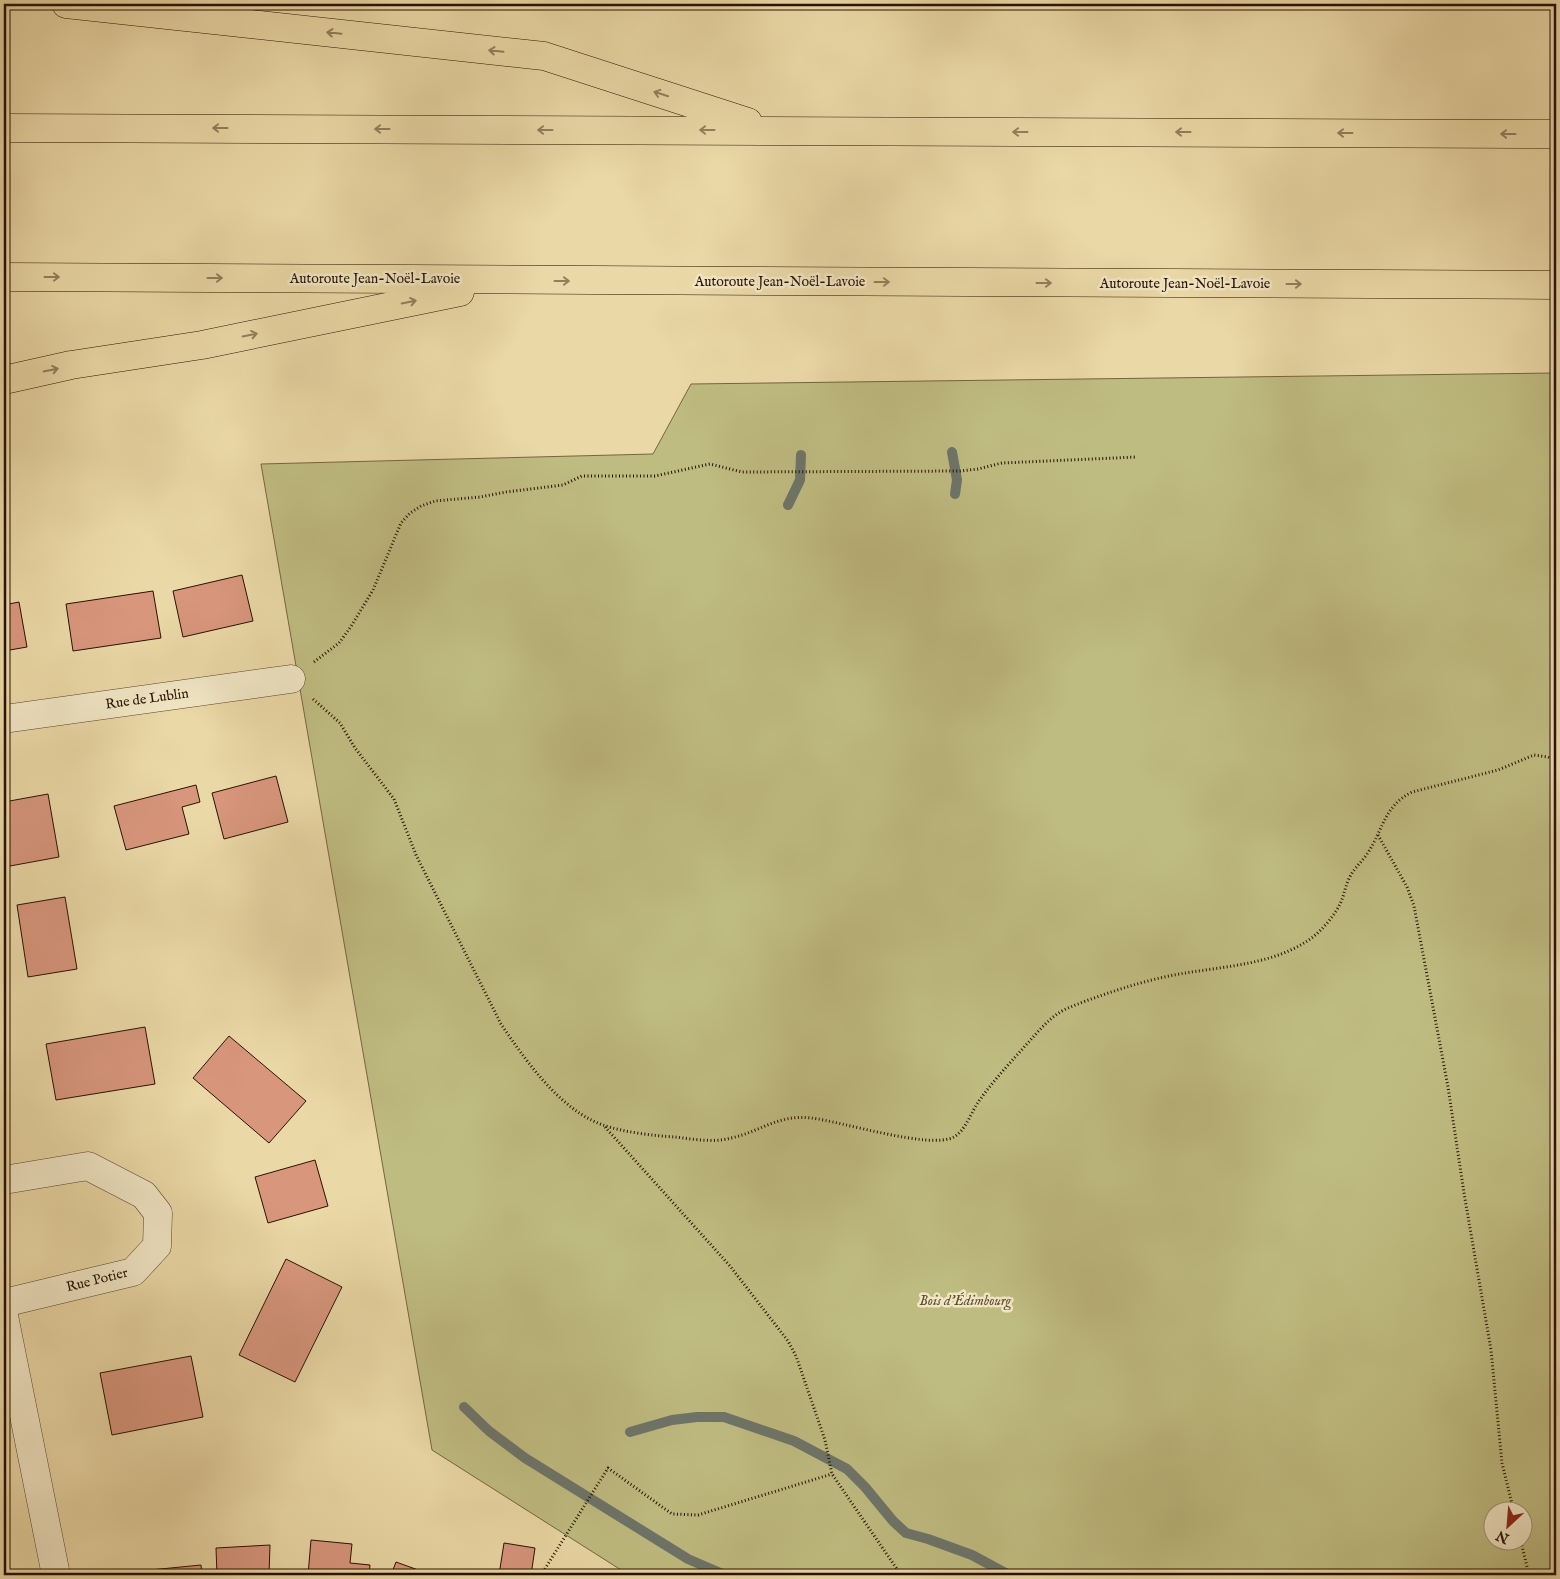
<svg xmlns="http://www.w3.org/2000/svg" width="1560" height="1579" viewBox="0 0 1560 1579" font-family="'IM FELL English',serif">
<style>
.green{fill:#bfbc81;stroke:#746641;fill-rule:evenodd}
.lines{fill:none;stroke-linecap:round;stroke-linejoin:round}
.stream{stroke:#6d756a;stroke-width:10}
.building{fill:#d8967d;stroke:#291101}
.minor-casing{stroke:#59432a;stroke-width:29}
.highway-casing{stroke:#291101;stroke-width:29}
.path{stroke:#291101;stroke-width:3;stroke-dasharray:1 2.5;stroke-linecap:butt}
.minor{stroke:#f1e6c5;stroke-width:28}
.highway{stroke:#ead8a6;stroke-width:28}
.oneway{stroke:#937e5c}
.labels{text-anchor:middle;dominant-baseline:central;stroke-width:5;stroke-linejoin:round;paint-order:stroke}
.street-label{font-size:14px;fill:#291101;stroke:#f1e6c5}
.park-label{font-size:14px;font-style:italic;fill:#5e4d2e;stroke:#f1e6c5}
</style>
<rect width="100%" height="100%" fill="#ead8a6"/>
<filter id="stains"><feTurbulence type="fractalNoise" baseFrequency=".004" numOctaves="4"/><feColorMatrix values="0 0 0 0 .2 0 0 0 0 .09 0 0 0 0 .02 0 0 0 .5 -.17"/></filter>
<radialGradient id="worn" r=".72"><stop offset=".6" stop-color="#630" stop-opacity="0"/><stop offset="1" stop-color="#630" stop-opacity=".3"/></radialGradient>
<path class="green" d="M 1556,373 L 1556,1575 L 629,1575 L 432,1450 L 261,464 L 653,454 L 691,384 ZM 1492,1512 L 1522,1512 L 1522,1542 L 1492,1542 Z"/>
<g class="lines">
<g class="stream">
<path d="M 952,452 L 957,480 L 955,494"/>
<path d="M 788,505 L 800,480 L 801,455"/>
<path d="M 464,1407 L 489,1431 L 525,1458 L 688,1559 L 725,1575"/>
<path d="M 630,1432 L 672,1420 L 697,1417 L 724,1417 L 794,1441 L 847,1469 L 865,1487 L 893,1521 L 906,1533 L 928,1539 L 972,1555 L 1009,1575"/>
</g>
</g>
<g class="building">
<path d="M 242,575 L 253,621 L 183,637 L 173,591 Z"/>
<path d="M 153,591 L 161,638 L 73,651 L 66,604 Z"/>
<path d="M 19,602 L 27,647 L 4,651 L 4,605 Z"/>
<path d="M 276,776 L 288,822 L 224,839 L 212,793 Z"/>
<path d="M 196,785 L 200,802 L 182,807 L 189,834 L 126,850 L 114,806 Z"/>
<path d="M 48,794 L 59,857 L 10,866 L 4,830 L 4,802 Z"/>
<path d="M 65,897 L 77,969 L 28,977 L 17,905 Z"/>
<path d="M 145,1027 L 155,1084 L 56,1100 L 46,1044 Z"/>
<path d="M 229,1036 L 306,1101 L 269,1143 L 193,1078 Z"/>
<path d="M 315,1160 L 328,1206 L 268,1223 L 255,1177 Z"/>
<path d="M 286,1259 L 342,1287 L 295,1382 L 239,1355 Z"/>
<path d="M 191,1356 L 203,1417 L 112,1435 L 100,1373 Z"/>
<path d="M 311,1540 L 352,1544 L 350,1563 L 370,1565 L 369,1575 L 308,1575 Z"/>
<path d="M 504,1543 L 535,1548 L 531,1575 L 499,1575 Z"/>
<path d="M 270,1545 L 269,1575 L 284,1573 L 284,1575 L 217,1575 L 216,1548 Z"/>
<path d="M 396,1562 L 432,1575 L 391,1575 Z"/>
<path d="M 201,1565 L 202,1575 L 141,1575 L 140,1571 Z"/>
</g>
<g class="lines">
<defs>
<g id="minor">
<path d="M 4,719 L 291,679"/>
<path d="M 4,1180 L 88,1166 L 144,1195 L 158,1213 L 157,1246 L 133,1272 L 4,1303"/>
<path d="M 4,1316 L 56,1575"/>
</g>
<g id="highway">
<path d="M 66,4 L 544,56 L 748,122"/>
<path d="M 4,128 L 1556,134"/>
<path d="M 4,277 L 1556,285"/>
<path d="M 4,380 L 71,365 L 202,345 L 460,292"/>
</g>
</defs>
<use href="#minor" class="minor-casing"/>
<use href="#highway" class="highway-casing"/>
<g class="path">
<path d="M 314,662 L 339,643 L 350,628 L 373,590 L 401,523 L 410,513 L 421,506 L 435,501 L 480,497 L 506,492 L 563,485 L 582,476 L 655,476 L 710,464 L 742,472 L 960,471 L 978,469 L 1002,463 L 1137,457"/>
<path d="M 313,699 L 340,723 L 355,748 L 394,799 L 416,855 L 501,1024 C 526,1061 560,1110 603,1125 C 622,1132 655,1136 675,1137 C 693,1139 713,1143 731,1138 C 760,1132 778,1114 811,1118 C 840,1121 930,1150 954,1137 C 966,1130 971,1112 979,1101 C 993,1081 1010,1063 1026,1045 C 1037,1033 1048,1019 1062,1011 C 1069,1007 1076,1005 1083,1002 C 1113,991 1143,981 1174,975 C 1221,966 1274,966 1313,937 C 1324,928 1335,915 1341,902 C 1344,895 1345,888 1348,881 C 1352,870 1361,863 1367,854 C 1384,829 1383,807 1412,792 L 1498,770 L 1534,755 L 1548,757 L 1556,761"/>
<path d="M 1378,835 L 1407,887 L 1414,906 L 1448,1087 L 1464,1193 L 1491,1350 L 1502,1463 L 1514,1512"/>
<path d="M 605,1127 L 730,1266 L 788,1341 L 796,1356 L 825,1440 L 832,1474 L 901,1575"/>
<path d="M 1521,1542 L 1529,1575"/>
<path d="M 541,1575 L 608,1468 L 672,1514 L 698,1515 L 832,1474"/>
</g>
<use href="#minor" class="minor"/>
<use href="#highway" class="highway"/>
</g>
<defs><path id="oneway-shaft" d="M-6 0H5M1.5-3L5.5 0L1.5 3" fill="none" stroke-width="1.6" stroke-linecap="round" stroke-linejoin="round" transform="scale(1.25)"/></defs>
<g class="oneway">
<use href="#oneway-shaft" transform="translate(334 33) rotate(-174)"/>
<use href="#oneway-shaft" transform="translate(496 51) rotate(-174)"/>
<use href="#oneway-shaft" transform="translate(661 94) rotate(-162)"/>
<use href="#oneway-shaft" transform="translate(220 128) rotate(-180)"/>
<use href="#oneway-shaft" transform="translate(382 129) rotate(-180)"/>
<use href="#oneway-shaft" transform="translate(545 130) rotate(-180)"/>
<use href="#oneway-shaft" transform="translate(707 130) rotate(-180)"/>
<use href="#oneway-shaft" transform="translate(1020 132) rotate(-180)"/>
<use href="#oneway-shaft" transform="translate(1183 132) rotate(-180)"/>
<use href="#oneway-shaft" transform="translate(1345 133) rotate(-180)"/>
<use href="#oneway-shaft" transform="translate(1508 134) rotate(-180)"/>
<use href="#oneway-shaft" transform="translate(52 277)"/>
<use href="#oneway-shaft" transform="translate(215 278)"/>
<use href="#oneway-shaft" transform="translate(562 281)"/>
<use href="#oneway-shaft" transform="translate(882 282)"/>
<use href="#oneway-shaft" transform="translate(1044 283)"/>
<use href="#oneway-shaft" transform="translate(1294 284)"/>
<use href="#oneway-shaft" transform="translate(409 302) rotate(-12)"/>
<use href="#oneway-shaft" transform="translate(250 335) rotate(-12)"/>
<use href="#oneway-shaft" transform="translate(51 370) rotate(-12)"/>
</g>
<g class="labels">
<g class="street-label">
<text x="375" y="279">Autoroute Jean-Noël-Lavoie</text>
<text x="780" y="282">Autoroute Jean-Noël-Lavoie</text>
<text x="1185" y="284">Autoroute Jean-Noël-Lavoie</text>
<text transform="translate(147 699) rotate(-8)">Rue de Lublin</text>
<text transform="translate(97 1280) rotate(-14)">Rue Potier</text>
</g>
<g class="park-label">
<text x="965" y="1301">Bois d'Édimbourg</text>
</g>
</g>
<rect width="1560" height="1579" fill="none" stroke="#ead8a6" stroke-width="20"/>
<rect x="5" y="5" width="1550" height="1569" fill="none" stroke="#291101" stroke-width="2.5"/>
<rect x="10" y="10" width="1540" height="1559" fill="none" stroke="#291101"/>
<g transform="translate(1508 1526) rotate(206)"><circle r="24" fill="#f1e6c5" stroke="#a19177"/>
<path d="M0-4L9 19L0 12L-9 19Z" fill="#8f2418"/>
<text y="-8" font-size="14" font-weight="bold" text-anchor="middle" fill="#291101">N</text>
</g>
<rect width="100%" height="100%" filter="url(#stains)"/>
<rect width="100%" height="100%" fill="url(#worn)"/>
</svg>
